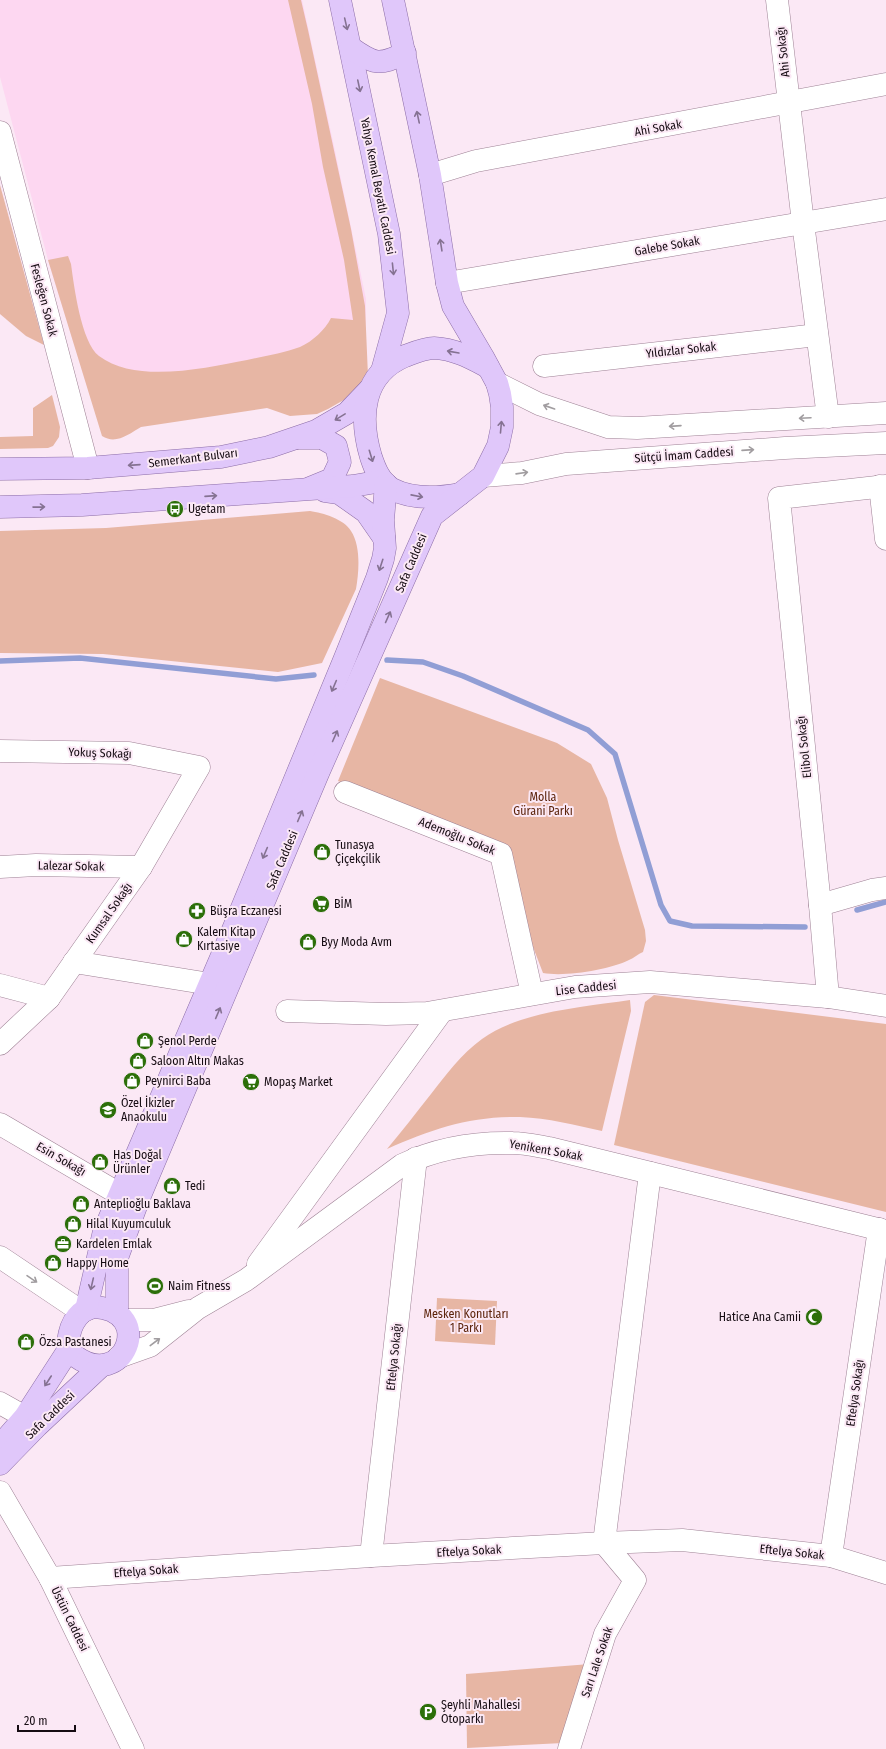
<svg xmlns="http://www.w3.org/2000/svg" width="886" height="1749" viewBox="0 0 886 1749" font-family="'Fira Sans Condensed',sans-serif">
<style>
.built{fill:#fdd7f1}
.green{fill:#e7b6a4}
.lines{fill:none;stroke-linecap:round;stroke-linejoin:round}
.stream{stroke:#919ed5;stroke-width:5.5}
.minor-casing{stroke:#9e8295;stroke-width:23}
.major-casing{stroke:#8c6da7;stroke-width:23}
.minor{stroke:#fff;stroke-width:22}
.major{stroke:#e0c7fa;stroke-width:22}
.oneway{stroke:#857292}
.oneway2{stroke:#a19da0}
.labels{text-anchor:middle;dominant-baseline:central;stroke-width:4;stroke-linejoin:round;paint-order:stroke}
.street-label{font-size:12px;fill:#150b12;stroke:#fbe8f5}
.poi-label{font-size:12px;fill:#150b12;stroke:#fbe8f5;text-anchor:start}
.park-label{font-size:12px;fill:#5c240b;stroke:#fbe8f5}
</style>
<rect width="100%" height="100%" fill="#fbe8f5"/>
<path class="built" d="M 0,0 L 302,0 L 334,146 L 366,299 L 365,347 L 91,399 L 48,260 L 0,77 Z"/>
<g class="green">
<path d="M 288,0 L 301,0 L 308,30 L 351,229 L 365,306 L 368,376 L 349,397 L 328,409 L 317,414 L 290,416 L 267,408 L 141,427 C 129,434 116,445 102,436 L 48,260 L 68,256 L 71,264 C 74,286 81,342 99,356 C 136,384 205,368 247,360 C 265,356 284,353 300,347 C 313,341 325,330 331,318 L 353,320 L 344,260 L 323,167 L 312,104 Z"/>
<path d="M 0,185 L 44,345 L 26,336 L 0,314 Z"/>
<path d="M 52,395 L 60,427 L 59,437 L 53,446 L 48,448 L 0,449 L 0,437 L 33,436 L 33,408 Z"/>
<path d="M 310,511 C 323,513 344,519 351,531 C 361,546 359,572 356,589 L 322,663 L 278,672 L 103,654 L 0,653 L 0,531 L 106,528 Z"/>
<path d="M 380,678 L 557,743 L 591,764 L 607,798 L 618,840 L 645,930 L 646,941 L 643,952 C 638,954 634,958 629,960 C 609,970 565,977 543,973 L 533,947 L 510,872 L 446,823 L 338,781 Z"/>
<path d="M 654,995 L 886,1024 L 886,1212 L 614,1145 L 645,1002 Z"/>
<path d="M 630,1000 L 631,1011 L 602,1131 C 575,1125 548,1118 520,1117 C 470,1116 432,1129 387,1149 C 402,1131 416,1113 431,1094 C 446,1075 461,1054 482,1039 C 520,1011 585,1007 630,1000 Z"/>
<path d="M 437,1298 L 497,1301 L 495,1345 L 435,1341 Z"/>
<path d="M 590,1664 L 563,1743 L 467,1748 L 466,1674 Z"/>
</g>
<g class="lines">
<g class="stream">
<path d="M 387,660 L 423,662 L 463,676 L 588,730 L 615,754 L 661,905 L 670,921 L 692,926 L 805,927"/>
<path d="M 0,661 L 80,658 L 276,679 L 314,675"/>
<path d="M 857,910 L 886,902"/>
</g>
<defs>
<g id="minor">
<path d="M 777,0 L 803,223 L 828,417"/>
<path d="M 0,132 L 88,468"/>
<path d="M 430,175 L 476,161 L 886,84"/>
<path d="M 447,283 L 886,209"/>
<path d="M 544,366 L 817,335"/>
<path d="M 497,383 L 539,404 L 608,427 L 637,428 L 886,413"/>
<path d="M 483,476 L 522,473 L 566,464 L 607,461 L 785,448 L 886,443"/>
<path d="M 880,486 L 886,539"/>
<path d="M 0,751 L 129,753 L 199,767 L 141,867 L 49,998 L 0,1044"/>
<path d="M 345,792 L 501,854 L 532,994"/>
<path d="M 0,867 L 36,865 L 141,867"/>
<path d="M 820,905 L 872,890 L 886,888"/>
<path d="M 74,962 L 210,984"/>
<path d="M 0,985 L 49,998"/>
<path d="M 828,997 L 820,905 L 779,498 L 886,486"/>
<path d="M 287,1011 L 386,1014 L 427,1013 L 575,987 L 650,982 L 828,997 L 886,1006"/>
<path d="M 0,1124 L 121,1195"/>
<path d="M 0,1257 L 82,1312"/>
<path d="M 258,1264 L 442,1011"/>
<path d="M 124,1320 L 154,1320 L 189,1311"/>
<path d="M 119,1357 L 150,1346 L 198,1308 L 246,1280 L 402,1165 C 437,1148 474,1142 513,1143 C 525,1143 537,1146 549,1148 L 886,1231"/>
<path d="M 0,1403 L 25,1417"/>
<path d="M 0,1492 L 50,1578 L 133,1749"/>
<path d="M 371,1556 L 416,1158"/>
<path d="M 831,1556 L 879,1229"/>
<path d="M 50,1578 L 371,1556 L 604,1543 L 682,1540 L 831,1556 L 886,1573"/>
<path d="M 569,1749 L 605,1634 L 635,1580 L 604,1543 L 650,1173"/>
</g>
<g id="major">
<path d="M 340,0 L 389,234 L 398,313 L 382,371"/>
<path d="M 351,48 C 374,64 379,66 405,53"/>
<path d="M 299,438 L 322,438 L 336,446 L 340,462 L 332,479 L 310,488"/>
<path d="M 0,469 L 88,468 L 221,457 L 269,447 L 316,431 L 347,413 L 369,390"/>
<path d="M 325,491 L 339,493 L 366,512 L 384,538"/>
<path d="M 460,494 C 438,498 413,500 392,489 C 380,482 375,469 371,457 C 359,417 362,374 405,356 C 413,353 425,348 434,348 C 455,349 471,358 488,367"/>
<path d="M 0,507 L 82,505 L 353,486 L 382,481"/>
<path d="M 95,1307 C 156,1311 124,1392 75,1356 C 62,1346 71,1322 81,1313 C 85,1309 90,1308 95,1307 Z"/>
<path d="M 86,1310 L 104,1231 L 232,932 L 345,658 L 377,578 L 383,559 L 385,548 L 383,520 L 386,484"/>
<path d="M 117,1312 L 117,1258 L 139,1198 L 319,771 L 432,516 L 483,476 L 498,446 L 502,427 L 502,407 L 500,394 L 497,383 L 483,357 L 453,306 L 447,283 L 430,175 L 393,0"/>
<path d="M 6,1439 L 25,1417 L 69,1349"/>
<path d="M 0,1464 L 37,1426 L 101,1366"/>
</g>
</defs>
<use href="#minor" class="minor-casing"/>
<use href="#major" class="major-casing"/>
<use href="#minor" class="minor"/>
<use href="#major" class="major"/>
</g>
<defs><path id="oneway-shaft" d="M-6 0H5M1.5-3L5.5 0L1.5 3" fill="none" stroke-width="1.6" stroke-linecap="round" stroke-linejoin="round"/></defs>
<g class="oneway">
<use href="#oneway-shaft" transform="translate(346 24) rotate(77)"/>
<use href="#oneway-shaft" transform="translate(359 86) rotate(78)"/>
<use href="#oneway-shaft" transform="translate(418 117) rotate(-102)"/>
<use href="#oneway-shaft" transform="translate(441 245) rotate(-99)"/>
<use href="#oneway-shaft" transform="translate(393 269) rotate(84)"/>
<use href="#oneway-shaft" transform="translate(453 352) rotate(-170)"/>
<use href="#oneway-shaft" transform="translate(340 417) rotate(149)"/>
<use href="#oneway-shaft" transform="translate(501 427) rotate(-85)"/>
<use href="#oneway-shaft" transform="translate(371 456) rotate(73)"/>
<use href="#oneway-shaft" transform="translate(134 465) rotate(176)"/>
<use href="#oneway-shaft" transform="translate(211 496) rotate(-4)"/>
<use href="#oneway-shaft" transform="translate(417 496) rotate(11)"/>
<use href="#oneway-shaft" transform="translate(39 507) rotate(-1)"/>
<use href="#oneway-shaft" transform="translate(381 565) rotate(108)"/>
<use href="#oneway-shaft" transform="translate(388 617) rotate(-66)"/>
<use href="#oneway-shaft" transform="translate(334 686) rotate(113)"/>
<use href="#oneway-shaft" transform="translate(335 736) rotate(-66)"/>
<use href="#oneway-shaft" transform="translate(300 816) rotate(-67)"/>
<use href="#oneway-shaft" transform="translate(265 853) rotate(113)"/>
<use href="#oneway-shaft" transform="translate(218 1013) rotate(-67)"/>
<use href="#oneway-shaft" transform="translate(92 1284) rotate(103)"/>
<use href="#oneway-shaft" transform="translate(48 1381) rotate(123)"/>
</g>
<g class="oneway2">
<use href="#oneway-shaft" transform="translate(549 407) rotate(-161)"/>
<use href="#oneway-shaft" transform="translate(805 418) rotate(177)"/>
<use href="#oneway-shaft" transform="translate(675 426) rotate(176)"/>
<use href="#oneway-shaft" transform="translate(748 450) rotate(-4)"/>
<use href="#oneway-shaft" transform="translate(522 473) rotate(-8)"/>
<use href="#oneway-shaft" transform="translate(32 1279) rotate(34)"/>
<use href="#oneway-shaft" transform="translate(155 1342) rotate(-37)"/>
</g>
<defs>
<symbol id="bus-disc" viewBox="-11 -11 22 22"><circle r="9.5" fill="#2c6f09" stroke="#fbe8f5"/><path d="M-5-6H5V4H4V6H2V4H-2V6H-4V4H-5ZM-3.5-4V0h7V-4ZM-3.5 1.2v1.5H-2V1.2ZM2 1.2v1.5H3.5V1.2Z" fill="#fff"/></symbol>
<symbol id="shop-disc" viewBox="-11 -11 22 22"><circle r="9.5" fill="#2c6f09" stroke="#fbe8f5"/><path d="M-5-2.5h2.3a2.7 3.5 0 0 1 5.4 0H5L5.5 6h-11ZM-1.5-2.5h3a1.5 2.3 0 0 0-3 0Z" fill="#fff"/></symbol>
<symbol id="supermarket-disc" viewBox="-11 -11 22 22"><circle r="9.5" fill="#2c6f09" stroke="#fbe8f5"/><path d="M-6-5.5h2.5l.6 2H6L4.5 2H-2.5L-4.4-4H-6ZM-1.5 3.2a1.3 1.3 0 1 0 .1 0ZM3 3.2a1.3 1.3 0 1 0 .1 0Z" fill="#fff"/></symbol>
<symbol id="pharmacy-disc" viewBox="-11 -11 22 22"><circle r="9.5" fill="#2c6f09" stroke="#fbe8f5"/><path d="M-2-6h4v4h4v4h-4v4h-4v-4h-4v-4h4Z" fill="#fff"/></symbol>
<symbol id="school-disc" viewBox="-11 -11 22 22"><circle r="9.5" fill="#2c6f09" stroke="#fbe8f5"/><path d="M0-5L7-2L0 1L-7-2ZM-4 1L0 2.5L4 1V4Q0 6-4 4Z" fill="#fff"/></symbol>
<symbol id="office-disc" viewBox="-11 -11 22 22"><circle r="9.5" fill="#2c6f09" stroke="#fbe8f5"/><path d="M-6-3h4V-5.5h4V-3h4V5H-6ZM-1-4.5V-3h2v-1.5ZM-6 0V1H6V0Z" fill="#fff"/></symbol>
<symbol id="stadium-disc" viewBox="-11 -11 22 22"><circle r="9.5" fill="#2c6f09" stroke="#fbe8f5"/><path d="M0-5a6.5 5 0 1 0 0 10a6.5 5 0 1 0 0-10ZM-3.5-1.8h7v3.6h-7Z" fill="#fff"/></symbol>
<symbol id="mosque-disc" viewBox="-11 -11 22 22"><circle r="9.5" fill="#2c6f09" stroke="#fbe8f5"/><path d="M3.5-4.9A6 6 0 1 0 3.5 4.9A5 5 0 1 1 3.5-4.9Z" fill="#fff"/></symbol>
<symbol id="parking-disc" viewBox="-11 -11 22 22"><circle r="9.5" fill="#2c6f09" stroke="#fbe8f5"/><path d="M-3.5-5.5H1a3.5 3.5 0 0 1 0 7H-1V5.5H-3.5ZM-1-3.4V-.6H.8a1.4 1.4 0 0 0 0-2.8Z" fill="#fff"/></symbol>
</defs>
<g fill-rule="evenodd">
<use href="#bus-disc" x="165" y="499" width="20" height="20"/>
<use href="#shop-disc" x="312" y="842" width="20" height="20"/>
<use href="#supermarket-disc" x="311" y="894" width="20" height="20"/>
<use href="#pharmacy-disc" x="187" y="901" width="20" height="20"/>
<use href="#shop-disc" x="174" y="929" width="20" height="20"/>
<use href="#shop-disc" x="298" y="932" width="20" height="20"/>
<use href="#shop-disc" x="135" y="1031" width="20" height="20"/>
<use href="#shop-disc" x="128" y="1051" width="20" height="20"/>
<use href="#shop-disc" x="122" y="1071" width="20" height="20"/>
<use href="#supermarket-disc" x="241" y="1072" width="20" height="20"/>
<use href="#school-disc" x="98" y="1100" width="20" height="20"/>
<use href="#shop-disc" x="90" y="1152" width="20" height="20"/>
<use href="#shop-disc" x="162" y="1176" width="20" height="20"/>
<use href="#shop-disc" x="71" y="1194" width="20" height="20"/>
<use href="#shop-disc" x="63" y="1214" width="20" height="20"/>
<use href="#office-disc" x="53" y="1234" width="20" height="20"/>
<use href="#shop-disc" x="43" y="1253" width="20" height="20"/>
<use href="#stadium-disc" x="145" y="1276" width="20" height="20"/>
<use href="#mosque-disc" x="804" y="1307" width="20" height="20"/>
<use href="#shop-disc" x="16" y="1332" width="20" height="20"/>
<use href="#parking-disc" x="418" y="1702" width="20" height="20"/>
</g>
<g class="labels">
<g class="street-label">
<text transform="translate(783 52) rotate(-96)">Ahi Sokağı</text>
<text transform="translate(658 128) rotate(-10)">Ahi Sokak</text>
<text transform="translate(378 186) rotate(79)">Yahya Kemal Beyatlı Caddesi</text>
<text transform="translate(667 246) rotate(-10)">Galebe Sokak</text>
<text transform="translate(44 300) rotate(75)">Fesleğen Sokak</text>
<text transform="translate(681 350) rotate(-6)">Yıldızlar Sokak</text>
<text transform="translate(684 455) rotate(-4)">Sütçü İmam Caddesi</text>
<text transform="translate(193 458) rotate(-7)">Semerkant Bulvarı</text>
<text transform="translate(411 563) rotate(-67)">Safa Caddesi</text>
<text transform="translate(804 747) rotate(-96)">Elibol Sokağı</text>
<text transform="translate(100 753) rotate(2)">Yokuş Sokağı</text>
<text transform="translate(457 836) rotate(22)">Ademoğlu Sokak</text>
<text transform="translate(282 860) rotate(-67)">Safa Caddesi</text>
<text transform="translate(71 866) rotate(1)">Lalezar Sokak</text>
<text transform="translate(109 913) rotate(-55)">Kumsal Sokağı</text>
<text transform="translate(586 988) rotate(-6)">Lise Caddesi</text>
<text transform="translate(546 1150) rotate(10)">Yenikent Sokak</text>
<text transform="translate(61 1159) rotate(30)">Esin Sokağı</text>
<text transform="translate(394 1357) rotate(-84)">Eftelya Sokağı</text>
<text transform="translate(855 1393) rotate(-82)">Eftelya Sokağı</text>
<text transform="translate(50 1415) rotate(-44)">Safa Caddesi</text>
<text transform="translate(469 1551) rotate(-3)">Eftelya Sokak</text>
<text transform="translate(792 1552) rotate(6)">Eftelya Sokak</text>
<text transform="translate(146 1571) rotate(-4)">Eftelya Sokak</text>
<text transform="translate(70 1619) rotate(64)">Üstün Caddesi</text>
<text transform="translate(597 1662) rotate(-71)">Sarı Lale Sokak</text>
</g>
<g class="poi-label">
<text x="188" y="509">Ugetam</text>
<text x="335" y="845">Tunasya<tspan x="335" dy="14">Çiçekçilik</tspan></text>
<text x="334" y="904">BİM</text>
<text x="210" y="911">Büşra Eczanesi</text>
<text x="197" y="932">Kalem Kitap<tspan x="197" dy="14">Kırtasiye</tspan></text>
<text x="321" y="942">Byy Moda Avm</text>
<text x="158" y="1041">Şenol Perde</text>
<text x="151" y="1061">Saloon Altın Makas</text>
<text x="145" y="1081">Peynirci Baba</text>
<text x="264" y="1082">Mopaş Market</text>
<text x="121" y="1103">Özel İkizler<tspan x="121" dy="14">Anaokulu</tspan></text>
<text x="113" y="1155">Has Doğal<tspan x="113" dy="14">Ürünler</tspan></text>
<text x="185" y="1186">Tedi</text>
<text x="94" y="1204">Anteplioğlu Baklava</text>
<text x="86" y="1224">Hilal Kuyumculuk</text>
<text x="76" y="1244">Kardelen Emlak</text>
<text x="66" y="1263">Happy Home</text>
<text x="168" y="1286">Naim Fitness</text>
<text x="801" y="1317" text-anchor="end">Hatice Ana Camii</text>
<text x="39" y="1342">Özsa Pastanesi</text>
<text x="441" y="1705">Şeyhli Mahallesi<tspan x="441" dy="14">Otoparkı</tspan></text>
</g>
<g class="park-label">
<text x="543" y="797">Molla<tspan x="543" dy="14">Gürani Parkı</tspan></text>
<text x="466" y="1314">Mesken Konutları<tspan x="466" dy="14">1 Parkı</tspan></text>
</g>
</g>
<path d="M18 1725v6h57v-6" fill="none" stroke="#150b12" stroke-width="2"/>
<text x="24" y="1725" font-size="12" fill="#150b12" stroke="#fbe8f5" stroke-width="3" paint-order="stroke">20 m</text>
</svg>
